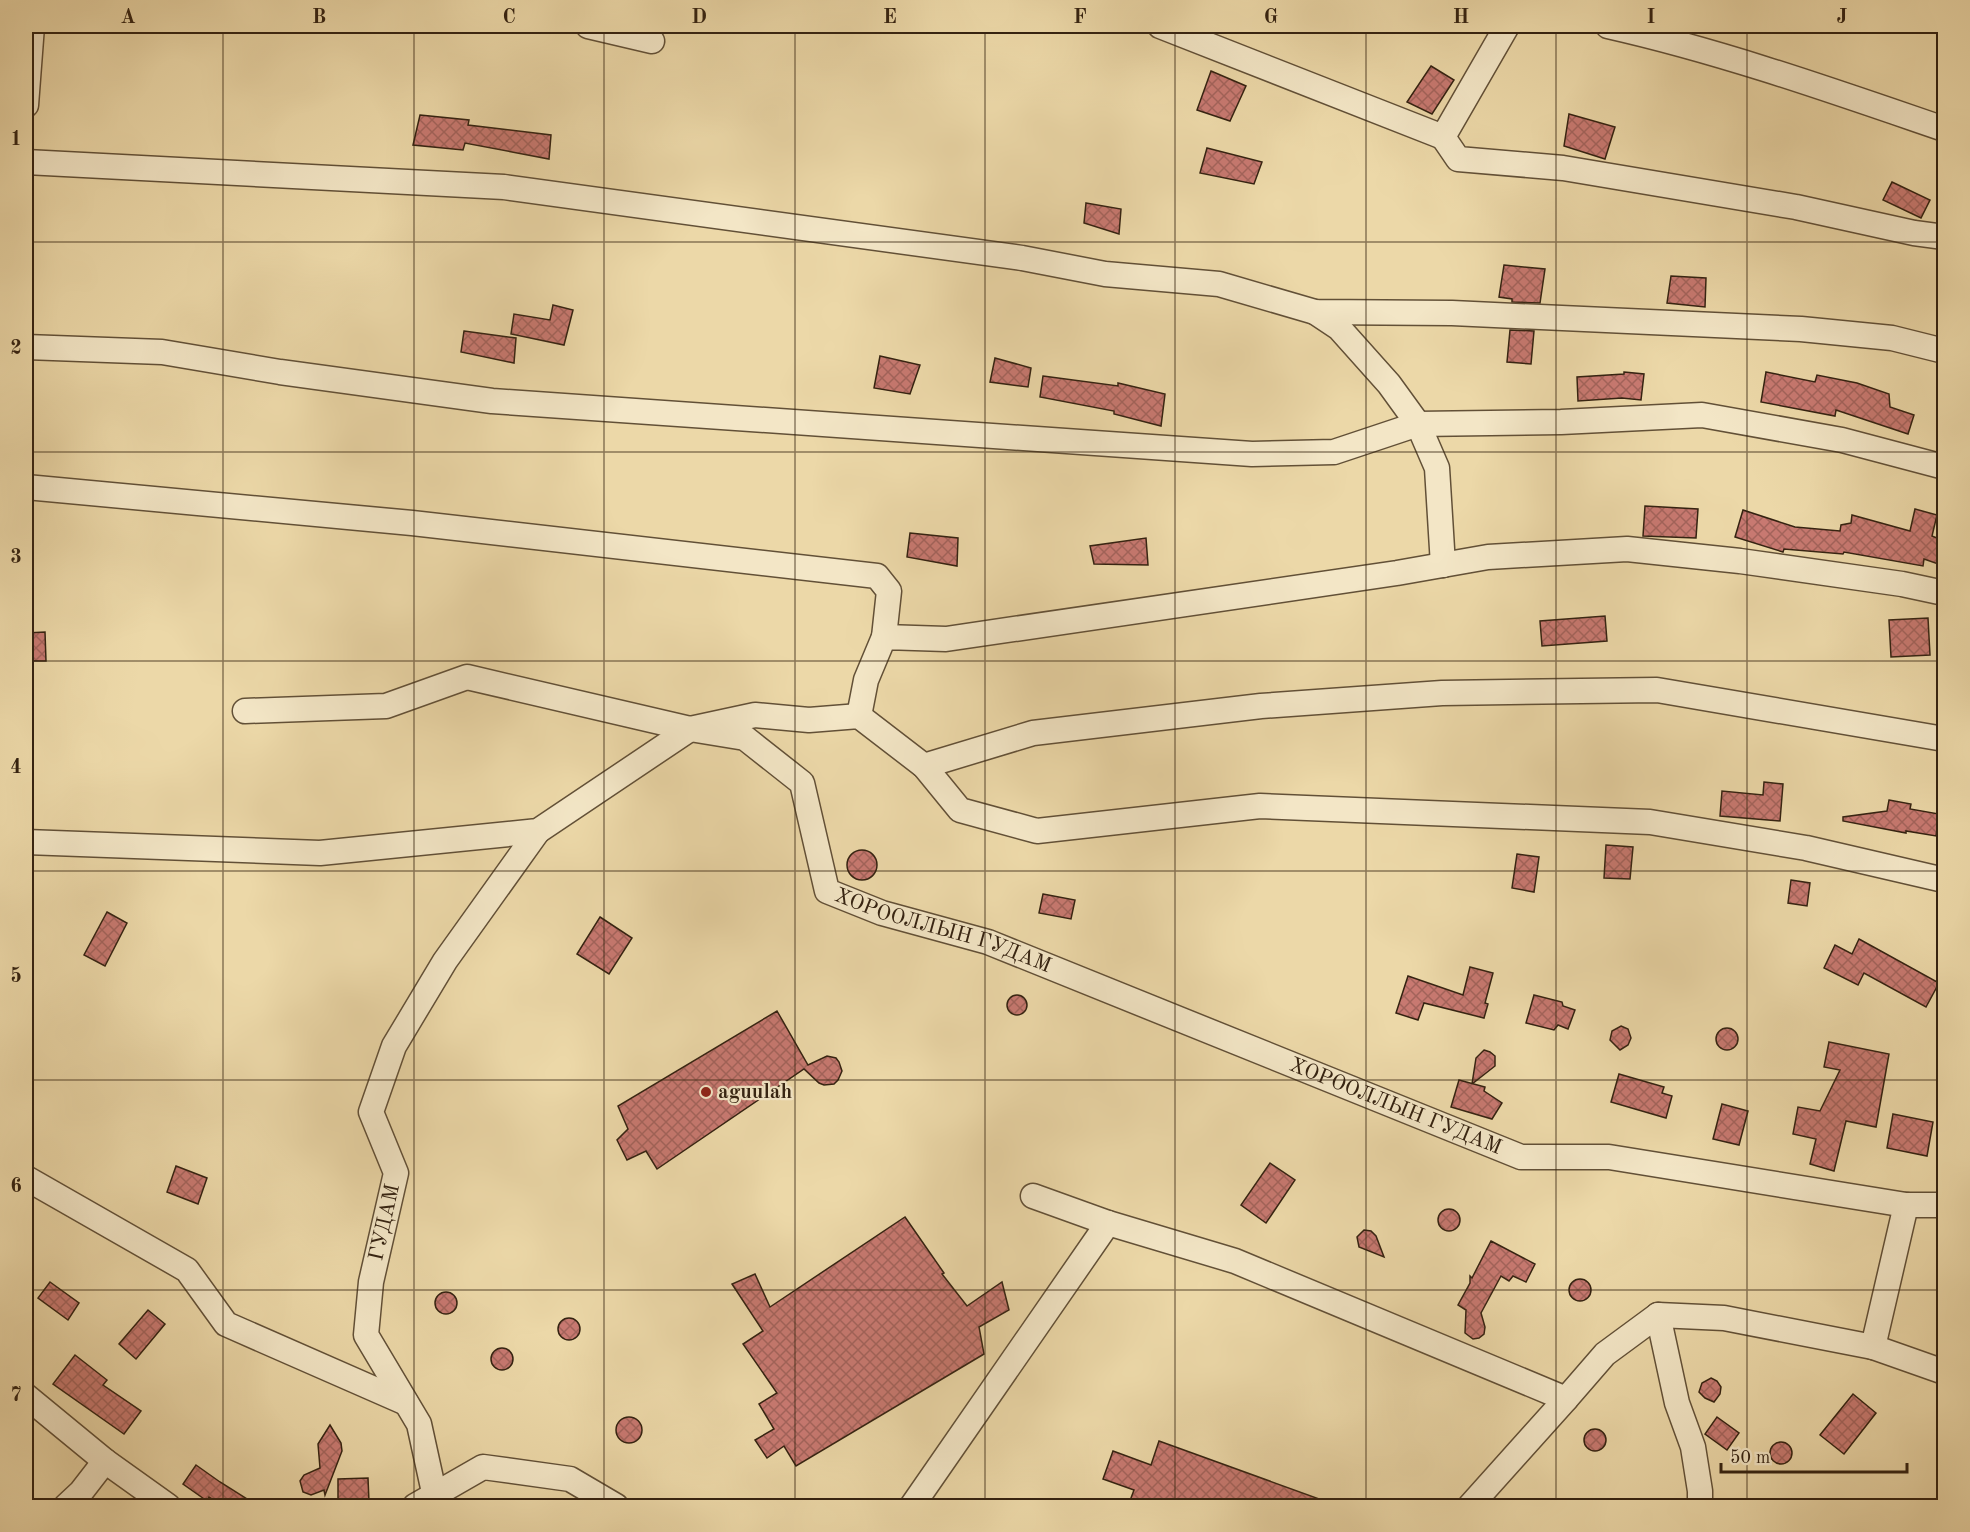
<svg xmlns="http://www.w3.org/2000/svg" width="1970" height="1532" viewBox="0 0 1970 1532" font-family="'Old Standard TT',serif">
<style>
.building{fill:url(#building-cross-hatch);stroke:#342211;stroke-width:1.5}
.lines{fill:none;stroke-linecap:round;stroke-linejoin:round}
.minor-casing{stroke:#625037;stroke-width:27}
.minor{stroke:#f3e6c6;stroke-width:24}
.grid{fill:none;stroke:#342211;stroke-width:1.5;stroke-opacity:0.55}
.poi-dot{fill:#8f2418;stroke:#f3e6c6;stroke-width:2}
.labels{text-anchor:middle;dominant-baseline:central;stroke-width:4.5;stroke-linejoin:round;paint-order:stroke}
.street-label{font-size:21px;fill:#342211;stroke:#f3e6c6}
.poi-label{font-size:21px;font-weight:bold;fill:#342211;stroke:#f3e6c6;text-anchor:start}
.neatline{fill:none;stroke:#342211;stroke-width:2}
.grid-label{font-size:20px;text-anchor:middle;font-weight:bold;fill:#342211}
</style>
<defs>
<pattern id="building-cross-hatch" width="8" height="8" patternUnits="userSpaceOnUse" patternTransform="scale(1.5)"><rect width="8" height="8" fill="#c87971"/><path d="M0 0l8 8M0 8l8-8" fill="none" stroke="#a3635b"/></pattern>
</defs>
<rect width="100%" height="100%" fill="#ecd8a8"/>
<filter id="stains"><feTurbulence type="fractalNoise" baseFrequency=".00333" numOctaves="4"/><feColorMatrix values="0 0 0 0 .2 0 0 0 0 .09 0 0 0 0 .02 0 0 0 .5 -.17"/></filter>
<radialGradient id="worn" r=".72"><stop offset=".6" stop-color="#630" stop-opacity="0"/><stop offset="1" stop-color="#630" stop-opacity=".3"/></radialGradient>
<g class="building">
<path d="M 1431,66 L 1454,80 L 1432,114 L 1407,102 Z"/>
<path d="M 1211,71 L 1246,86 L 1230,121 L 1197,110 Z"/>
<path d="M 1569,114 L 1615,127 L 1605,159 L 1564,146 Z"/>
<path d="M 420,115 L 469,120 L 468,125 L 551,135 L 549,159 L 465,143 L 463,150 L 413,145 Z"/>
<path d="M 1207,148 L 1262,162 L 1254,184 L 1200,173 Z"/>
<path d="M 1892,182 L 1930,200 L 1921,218 L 1883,200 Z"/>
<path d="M 1086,203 L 1121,209 L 1119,234 L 1084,223 Z"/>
<path d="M 1504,265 L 1545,269 L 1540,303 L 1512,302 L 1512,299 L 1499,297 Z"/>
<path d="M 1671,276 L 1706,278 L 1705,307 L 1667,303 Z"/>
<path d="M 553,305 L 573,310 L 564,345 L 511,334 L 514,314 L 550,320 Z"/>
<path d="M 1510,330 L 1534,331 L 1531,364 L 1507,362 Z"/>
<path d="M 464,331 L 516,338 L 514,363 L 461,352 Z"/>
<path d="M 880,356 L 920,365 L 910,394 L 874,388 Z"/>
<path d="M 995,358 L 1031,368 L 1028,387 L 990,382 Z"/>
<path d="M 1624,372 L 1644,374 L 1641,400 L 1622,398 L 1578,401 L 1577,377 L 1624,374 Z"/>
<path d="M 1766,372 L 1815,382 L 1817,375 L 1857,383 L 1889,394 L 1890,407 L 1914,415 L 1908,434 L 1836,410 L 1835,416 L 1761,402 Z"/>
<path d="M 1043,376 L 1118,386 L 1118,383 L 1165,394 L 1161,426 L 1114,414 L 1114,411 L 1040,397 Z"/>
<path d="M 1645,506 L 1698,509 L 1696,538 L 1643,536 Z"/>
<path d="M 1915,509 L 1937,515 L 1932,536 L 1944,541 L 1944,566 L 1924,559 L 1923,566 L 1844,552 L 1843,554 L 1784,549 L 1783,552 L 1735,537 L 1743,510 L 1795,527 L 1840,531 L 1841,525 L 1851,523 L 1852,515 L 1910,531 Z"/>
<path d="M 910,533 L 958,538 L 957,566 L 907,557 Z"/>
<path d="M 1146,538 L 1148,565 L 1094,564 L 1090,546 Z"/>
<path d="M 1605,616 L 1607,641 L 1542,646 L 1540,621 Z"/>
<path d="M 1928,618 L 1930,655 L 1891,657 L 1889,620 Z"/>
<path d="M 45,632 L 46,661 L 26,661 L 26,633 Z"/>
<path d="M 1764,782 L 1783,784 L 1780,821 L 1720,816 L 1722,791 L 1763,795 Z"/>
<path d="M 1889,800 L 1911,804 L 1910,809 L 1939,814 L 1936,836 L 1906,831 L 1906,833 L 1843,821 L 1843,817 L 1887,811 Z"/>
<path d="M 1606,845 L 1633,847 L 1630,879 L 1604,878 Z"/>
<circle cx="862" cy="865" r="15"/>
<path d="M 1517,854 L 1539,857 L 1534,892 L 1512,888 Z"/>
<path d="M 1791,880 L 1810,883 L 1807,906 L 1788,903 Z"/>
<path d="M 1043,894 L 1075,900 L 1071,919 L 1039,913 Z"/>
<path d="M 107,912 L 127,923 L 105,966 L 84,955 Z"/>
<path d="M 600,917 L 632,938 L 609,974 L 577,954 Z"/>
<path d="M 1859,939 L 1939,983 L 1926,1007 L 1864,973 L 1858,985 L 1824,968 L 1835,945 L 1852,954 Z"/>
<path d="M 1470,967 L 1493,973 L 1485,1003 L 1488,1004 L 1484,1018 L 1424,1003 L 1418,1020 L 1396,1013 L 1408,976 L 1463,995 Z"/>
<path d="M 1534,995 L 1562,1002 L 1563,1006 L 1575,1010 L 1568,1029 L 1558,1025 L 1554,1030 L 1526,1023 Z"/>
<circle cx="1017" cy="1005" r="10"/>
<path d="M 777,1011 L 808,1065 L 827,1056 L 836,1058 L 839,1062 L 842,1071 L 838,1080 L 834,1084 L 824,1085 L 819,1083 L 804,1069 L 657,1169 L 646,1151 L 627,1160 L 617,1140 L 628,1129 L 618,1106 Z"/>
<path d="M 1621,1026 L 1628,1029 L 1631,1038 L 1628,1045 L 1620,1050 L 1610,1040 L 1612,1031 Z"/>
<circle cx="1727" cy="1039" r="11"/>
<path d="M 1829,1042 L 1889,1054 L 1876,1127 L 1846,1121 L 1834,1171 L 1810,1164 L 1816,1139 L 1793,1134 L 1798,1107 L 1820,1111 L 1840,1070 L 1824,1067 Z"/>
<path d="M 1484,1050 L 1490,1052 L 1495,1056 L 1495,1066 L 1472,1084 L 1476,1058 Z"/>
<path d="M 1619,1074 L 1664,1087 L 1662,1093 L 1672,1096 L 1666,1118 L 1611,1102 Z"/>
<path d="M 1459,1080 L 1485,1087 L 1484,1091 L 1502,1103 L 1492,1119 L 1451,1107 Z"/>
<path d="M 1722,1104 L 1748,1111 L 1739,1145 L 1713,1139 Z"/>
<path d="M 1893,1114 L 1933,1122 L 1927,1156 L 1887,1148 Z"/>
<path d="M 1270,1163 L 1295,1180 L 1266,1223 L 1241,1205 Z"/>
<path d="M 176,1166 L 207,1178 L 198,1204 L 167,1192 Z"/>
<circle cx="1449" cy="1220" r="11"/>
<path d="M 905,1217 L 944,1273 L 942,1274 L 967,1306 L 1002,1282 L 1009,1310 L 979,1327 L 984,1354 L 796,1466 L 784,1446 L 767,1458 L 755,1440 L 774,1429 L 759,1404 L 777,1393 L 743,1344 L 763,1331 L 732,1284 L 755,1274 L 770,1307 Z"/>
<path d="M 1364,1230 L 1371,1231 L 1376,1236 L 1384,1257 L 1359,1247 L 1357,1237 Z"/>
<path d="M 1491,1241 L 1535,1264 L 1526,1282 L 1513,1276 L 1509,1281 L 1501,1276 L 1481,1313 L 1485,1327 L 1484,1334 L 1479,1338 L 1473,1339 L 1465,1333 L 1466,1310 L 1458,1305 L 1470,1283 L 1470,1276 L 1472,1278 Z"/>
<circle cx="1580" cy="1290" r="11"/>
<path d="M 50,1282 L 79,1303 L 68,1320 L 38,1298 Z"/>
<circle cx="446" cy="1303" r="11"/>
<path d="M 148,1310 L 165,1324 L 136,1359 L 119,1344 Z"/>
<circle cx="569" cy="1329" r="11"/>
<circle cx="502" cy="1359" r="11"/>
<path d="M 75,1355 L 107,1380 L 103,1385 L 141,1411 L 124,1434 L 53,1384 Z"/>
<path d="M 1711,1378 L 1717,1381 L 1721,1387 L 1720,1394 L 1714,1402 L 1705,1398 L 1699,1392 L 1702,1383 Z"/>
<path d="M 1853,1394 L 1876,1413 L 1844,1454 L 1820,1435 Z"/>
<path d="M 1717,1417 L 1739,1433 L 1727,1450 L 1705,1434 Z"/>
<circle cx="629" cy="1430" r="13"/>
<path d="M 330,1425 L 341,1443 L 342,1451 L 325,1495 L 324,1490 L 311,1495 L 303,1492 L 300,1481 L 304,1475 L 320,1468 L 318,1444 Z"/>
<circle cx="1595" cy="1440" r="11"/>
<path d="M 1159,1441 L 1333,1504 L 1333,1506 L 1128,1506 L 1134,1490 L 1103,1479 L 1113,1451 L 1151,1465 Z"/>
<circle cx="1781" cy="1453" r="11"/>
<path d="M 196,1465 L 220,1482 L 258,1506 L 223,1506 L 209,1497 L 207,1501 L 183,1484 Z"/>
<path d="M 368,1478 L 369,1502 L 338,1503 L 338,1479 Z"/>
</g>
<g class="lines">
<defs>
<g id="minor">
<path d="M 588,26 L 652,41"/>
<path d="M 1160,26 L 1443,137"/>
<path d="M 1507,26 L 1443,137 L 1458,159 L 1563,168 L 1796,207 L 1914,233 L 1944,237"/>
<path d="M 1608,26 C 1723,52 1833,91 1944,129"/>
<path d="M 26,105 L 32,26"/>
<path d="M 26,162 L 504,187 L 1022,258 L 1105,274 L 1219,284 L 1315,312 L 1452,313 L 1801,329 L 1892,338 L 1944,351"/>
<path d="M 1315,312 L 1339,328 L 1389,384 L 1418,424 L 1437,468 L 1443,565"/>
<path d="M 26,347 L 162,352 L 280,372 L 492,401 L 1252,454 L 1334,452 L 1418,424 L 1561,422 L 1702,415 L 1842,440 L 1944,467"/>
<path d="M 26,487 L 412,523 L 877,576 L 889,591 L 884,637"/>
<path id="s1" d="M 245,711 L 386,706 L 467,677 L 690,729 L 745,738 L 802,783 L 827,891 L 882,913 L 988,942 L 1521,1157 L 1609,1157 L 1906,1205 L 1944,1205"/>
<path d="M 859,716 L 866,680 L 884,637 L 946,639 L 1397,573 L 1488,557 L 1627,549 L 1740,561 L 1902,584 L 1944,593"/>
<path d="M 924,766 L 1033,733 L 1261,706 L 1442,693 L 1657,690 L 1944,739"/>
<path d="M 26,842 L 320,853 L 538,831 L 690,729 L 755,715 L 809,720 L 859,716 L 924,766 L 960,810 L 1037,831 L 1260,806 L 1650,822 L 1806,848 L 1944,880"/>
<path d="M 26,1178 L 187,1270 L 226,1324 L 406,1403"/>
<path d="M 1033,1196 L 1108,1223 L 1235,1261 L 1566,1399 L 1605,1354 L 1658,1315 L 1724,1318 L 1873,1347 L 1944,1372"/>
<path d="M 1658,1315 L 1677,1403 L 1693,1447 L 1700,1491 L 1700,1506"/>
<path d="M 1873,1347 L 1906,1205"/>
<path d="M 26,1396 L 105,1461"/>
<path d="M 66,1506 L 81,1492 L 105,1461 L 168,1506"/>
<path d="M 415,1506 L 483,1467 L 570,1479 L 616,1506"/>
<path id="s2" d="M 437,1506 L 419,1424 L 366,1335 L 371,1282 L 396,1173 L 371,1112 L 394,1046 L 445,961 L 538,831"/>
<path d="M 912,1506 L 1108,1223"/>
<path d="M 1470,1506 L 1566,1399"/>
</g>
</defs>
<use href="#minor" class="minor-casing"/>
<use href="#minor" class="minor"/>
</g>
<path class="grid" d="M 223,26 L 223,1506M 414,26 L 414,1506M 604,26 L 604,1506M 795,26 L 795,1506M 985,26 L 985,1506M 1175,26 L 1175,1506M 1366,26 L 1366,1506M 1556,26 L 1556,1506M 1747,26 L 1747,1506M 26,242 L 1944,242M 26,452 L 1944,452M 26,661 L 1944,661M 26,871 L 1944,871M 26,1080 L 1944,1080M 26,1290 L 1944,1290"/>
<circle class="poi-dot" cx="706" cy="1092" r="6"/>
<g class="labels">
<g class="street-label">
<text stroke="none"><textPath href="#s1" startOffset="818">ХОРООЛЛЫН ГУДАМ</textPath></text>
<text stroke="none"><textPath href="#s1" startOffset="1304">ХОРООЛЛЫН ГУДАМ</textPath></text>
<text stroke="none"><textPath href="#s2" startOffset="302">ГУДАМ</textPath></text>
</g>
<g class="poi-label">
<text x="718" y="1092">aguulah</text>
</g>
</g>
<rect width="1970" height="1532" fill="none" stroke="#ecd8a8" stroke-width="66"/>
<path d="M1721 1463v9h186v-9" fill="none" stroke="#342211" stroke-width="3"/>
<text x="1730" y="1463" font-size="18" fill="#342211" stroke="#f3e6c6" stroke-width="4.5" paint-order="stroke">50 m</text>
<rect x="33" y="33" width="1904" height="1466" class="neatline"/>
<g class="grid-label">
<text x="128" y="23">A</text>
<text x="319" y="23">B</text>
<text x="509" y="23">C</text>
<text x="699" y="23">D</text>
<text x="890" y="23">E</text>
<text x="1080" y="23">F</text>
<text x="1271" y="23">G</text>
<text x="1461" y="23">H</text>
<text x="1651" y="23">I</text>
<text x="1842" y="23">J</text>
<text x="16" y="145">1</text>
<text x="16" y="354">2</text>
<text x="16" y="563">3</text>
<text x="16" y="773">4</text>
<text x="16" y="982">5</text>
<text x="16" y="1192">6</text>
<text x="16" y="1401">7</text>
</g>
<rect width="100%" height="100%" filter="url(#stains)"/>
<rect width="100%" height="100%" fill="url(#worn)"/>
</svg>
